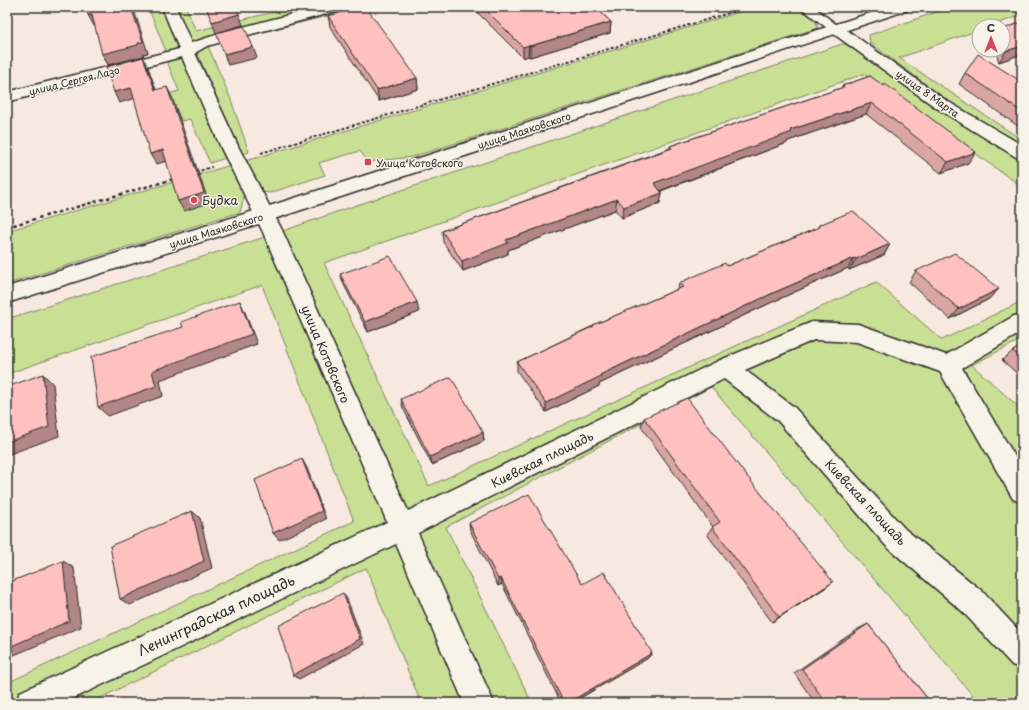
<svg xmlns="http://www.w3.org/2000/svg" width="1029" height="710" viewBox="0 0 1029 710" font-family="'Playpen Sans',sans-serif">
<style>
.green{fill:#c8df94;stroke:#7a8560}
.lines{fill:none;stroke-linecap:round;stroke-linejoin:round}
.lane-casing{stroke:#2b2b2b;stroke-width:3}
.street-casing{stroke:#2b2b2b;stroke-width:3}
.secondary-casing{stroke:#2b2b2b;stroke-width:3}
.path-far1{stroke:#2b2b2b;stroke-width:2;stroke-dasharray:3 2;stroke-linecap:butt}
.path{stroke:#2b2b2b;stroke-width:2.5;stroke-dasharray:3.5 3;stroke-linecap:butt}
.lane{fill:#f7f3e8;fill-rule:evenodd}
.street{fill:#f7f3e8;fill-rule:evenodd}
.secondary{fill:#f7f3e8;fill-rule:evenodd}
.wall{fill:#daa6a4;stroke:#2b2b2b}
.shaded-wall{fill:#b28786;stroke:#2b2b2b}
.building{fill:#fec1bf;stroke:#2b2b2b}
.poi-dot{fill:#d1495b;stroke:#f7f3e8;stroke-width:1.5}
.labels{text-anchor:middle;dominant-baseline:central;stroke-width:3;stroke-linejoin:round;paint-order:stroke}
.far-street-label{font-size:10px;fill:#2b2b2b;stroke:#f7f3e8}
.far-poi-label{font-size:10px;fill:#2b2b2b;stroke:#f7f3e8;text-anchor:start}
.poi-label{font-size:12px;fill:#2b2b2b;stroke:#f7f3e8;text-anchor:start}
.street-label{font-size:12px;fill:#2b2b2b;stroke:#f7f3e8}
.near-street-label{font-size:14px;fill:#2b2b2b;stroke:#f7f3e8}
</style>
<rect width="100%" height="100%" fill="#f8e9e0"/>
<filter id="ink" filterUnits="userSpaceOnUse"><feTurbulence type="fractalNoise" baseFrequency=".025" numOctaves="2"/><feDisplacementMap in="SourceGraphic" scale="8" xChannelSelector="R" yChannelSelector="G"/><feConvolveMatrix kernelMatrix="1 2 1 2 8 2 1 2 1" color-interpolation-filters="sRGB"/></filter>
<g filter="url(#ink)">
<g class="green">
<path d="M 148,7 L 162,7 L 178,51 L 167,54 Z"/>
<path d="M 175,7 L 186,7 L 196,31 L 294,7 L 325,7 L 190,43 Z"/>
<path d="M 347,7 L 363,7 L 208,46 L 230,97 L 249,152 L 241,155 L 196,50 L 236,35 Z"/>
<path d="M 756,7 L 802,7 L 814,16 L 818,28 L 412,157 L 368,162 L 360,151 L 319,163 L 325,175 L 270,193 L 257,191 L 242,162 Z"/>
<path d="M 951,7 L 1022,7 L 1022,15 L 991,26 L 979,26 L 979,30 L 899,58 L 1022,140 L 1022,145 L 951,103 L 870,43 L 869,35 Z"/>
<path d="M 842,44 L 854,46 L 933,105 L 1022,160 L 1022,187 L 864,74 L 324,263 L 429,486 L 876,282 L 942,340 L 1022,301 L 1022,316 L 947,358 L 809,325 L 411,516 L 283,231 L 339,211 Z"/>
<path d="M 180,55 L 226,158 L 210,163 L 190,119 L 182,121 L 168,94 L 179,91 L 166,59 L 7,98 Z"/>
<path d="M 231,165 L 245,195 L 240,212 L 7,284 L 7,231 Z"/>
<path d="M 268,236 L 386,521 L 374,530 L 7,702 L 7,683 L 354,521 L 262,285 L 7,374 L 7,319 Z"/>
<path d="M 1022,332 L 1022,339 L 972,365 L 1022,410 L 1022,477 L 957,368 Z"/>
<path d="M 816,337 L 859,338 L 943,369 L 1022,503 L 1022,643 L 898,531 L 741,370 Z"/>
<path d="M 726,374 L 779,415 L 1022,666 L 1022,703 L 979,703 L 711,387 L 446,527 L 532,703 L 492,703 L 414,530 Z"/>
<path d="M 396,542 L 467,703 L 421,703 L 366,568 L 90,703 L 52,703 Z"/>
</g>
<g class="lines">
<defs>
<path id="lane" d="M 800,7 L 814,7 L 842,29 L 840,32 L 832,32 Z"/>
<g id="street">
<path d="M 162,7 L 176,7 L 191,43 L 231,30 L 320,7 L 343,7 L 341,10 L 207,46 L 195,53 L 239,148 L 282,230 L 408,511 L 718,361 L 812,322 L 858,324 L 946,355 L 1014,316 L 1022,314 L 1022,332 L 962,368 L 1022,468 L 1022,503 L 1013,499 L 940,372 L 857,342 L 814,340 L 745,370 L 794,407 L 905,529 L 982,591 L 1022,634 L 1022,669 L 1012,665 L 962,611 L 887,547 L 778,421 L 724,379 L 418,533 L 494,703 L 464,703 L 396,544 L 64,703 L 16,703 L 20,692 L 387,522 L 262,230 L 221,148 L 182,57 L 7,102 L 7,92 L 179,49 Z"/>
<path d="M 836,25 L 841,26 L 947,101 L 1022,145 L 1022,159 L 1016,157 L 935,107 L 831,32 L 829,29 L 831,26 Z"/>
</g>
<path id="secondary" d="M 889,7 L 910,7 L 908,10 L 271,220 L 7,303 L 7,287 L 257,210 Z"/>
</defs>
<use href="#lane" class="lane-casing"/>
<use href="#street" class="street-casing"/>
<use href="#secondary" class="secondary-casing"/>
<g class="path-far1">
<path d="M 261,153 L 749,7"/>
<path d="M 196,172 L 212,167"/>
</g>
<path class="path" d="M 7,227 L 174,179"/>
<use href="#lane" class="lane"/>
<use href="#street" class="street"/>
<use href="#secondary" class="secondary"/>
</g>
<g class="wall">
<path d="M 472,7 L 595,7 L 611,22 L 610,33 L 530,57 L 528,56 L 523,58 Z"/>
<path d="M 328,16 L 417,78 L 418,89 L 379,101 L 330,27 Z"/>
<path d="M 1003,29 L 1022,54 L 999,62 L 995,50 L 1003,50 Z"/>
<path d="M 965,73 L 1022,82 L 1022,129 L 959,84 Z"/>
<path d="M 870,76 L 968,163 L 941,173 L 866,114 L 788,141 L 787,143 L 661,191 L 662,193 L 660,203 L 622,218 L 615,210 L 508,250 L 508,254 L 463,271 L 443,242 L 442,231 L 670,148 L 670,146 L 841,88 L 842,86 Z"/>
<path d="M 819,225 L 890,244 L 884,255 L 849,270 L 848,268 L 768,304 L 599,384 L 599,386 L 546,412 L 517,371 L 517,362 L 593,326 L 593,325 L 678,289 L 679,283 L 727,266 L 817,228 Z"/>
<path d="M 916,271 L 999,289 L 989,299 L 950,319 L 909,282 Z"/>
<path d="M 340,274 L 419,312 L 368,332 L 344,285 Z"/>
<path d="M 1022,345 L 1022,378 L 1002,360 L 1013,351 Z"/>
<path d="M 401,399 L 483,432 L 484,441 L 432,465 L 403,408 Z"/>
<path d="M 644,418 L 825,588 L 772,622 L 707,534 L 713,527 L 641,427 Z"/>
<path d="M 469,523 L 582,584 L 652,653 L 648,658 L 572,703 L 561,703 L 502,584 L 498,586 L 470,530 Z"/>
<path d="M 868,624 L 931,703 L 815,703 L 794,673 L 858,629 Z"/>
</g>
<g class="shaded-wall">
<path d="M 131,7 L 133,7 L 148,53 L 143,54 L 144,56 L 108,65 L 102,54 Z"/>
<path d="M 239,14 L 243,25 L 216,33 L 212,22 Z"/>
<path d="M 88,15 L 92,15 L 98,26 L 94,26 Z"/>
<path d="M 611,22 L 610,33 L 530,57 L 530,46 Z"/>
<path d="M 529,45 L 528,56 L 523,58 L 523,47 Z"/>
<path d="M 1022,46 L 1022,54 L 999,62 L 1006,51 Z"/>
<path d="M 253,47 L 257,58 L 228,65 L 224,54 Z"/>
<path d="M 143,57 L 148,67 L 160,101 L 155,90 Z"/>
<path d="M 417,78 L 418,89 L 379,101 L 377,90 Z"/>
<path d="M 167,87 L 172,97 L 209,203 L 184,211 L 178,201 Z"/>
<path d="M 131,88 L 136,98 L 119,103 L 114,92 Z"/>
<path d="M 872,103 L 866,114 L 788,141 L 787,143 L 651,194 L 654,183 L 790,130 Z"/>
<path d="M 163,150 L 168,161 L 156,164 L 150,154 Z"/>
<path d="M 976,152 L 968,163 L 941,173 L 948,162 Z"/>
<path d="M 662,193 L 660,203 L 622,218 L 624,207 Z"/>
<path d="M 617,199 L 615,210 L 508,250 L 508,254 L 463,271 L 462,261 L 506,240 Z"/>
<path d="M 890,244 L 884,255 L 849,270 L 856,259 Z"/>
<path d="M 854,258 L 848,268 L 768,304 L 599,384 L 599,386 L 546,412 L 546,403 L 600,375 L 773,293 Z"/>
<path d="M 999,289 L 989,299 L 950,319 L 959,309 Z"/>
<path d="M 240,301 L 245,312 L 257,344 L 160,380 L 163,396 L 108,416 L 98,407 L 152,371 Z"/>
<path d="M 417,302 L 419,312 L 368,332 L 365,322 Z"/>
<path d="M 43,374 L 53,384 L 59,436 L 7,455 L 7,442 Z"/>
<path d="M 483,432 L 484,441 L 432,465 L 430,457 Z"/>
<path d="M 302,459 L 307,468 L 326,519 L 279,540 L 273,533 Z"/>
<path d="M 192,511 L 200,518 L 212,568 L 130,605 L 120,599 Z"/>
<path d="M 63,561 L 74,568 L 81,627 L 7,658 L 7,648 Z"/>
<path d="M 501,578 L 502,584 L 498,586 L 498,579 Z"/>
<path d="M 833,582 L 825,588 L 772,622 L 779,617 Z"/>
<path d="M 343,593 L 347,599 L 364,644 L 299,679 L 293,675 Z"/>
<path d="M 652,653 L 648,658 L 572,703 L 568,703 Z"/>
</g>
<g class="building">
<path d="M 86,7 L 131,7 L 143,42 L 138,43 L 138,45 L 102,54 L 92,15 L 88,15 Z"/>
<path d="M 206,7 L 236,7 L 239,14 L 212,22 Z"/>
<path d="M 361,7 L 366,7 L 417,78 L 377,90 L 328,16 Z"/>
<path d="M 483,7 L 595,7 L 611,22 L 530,46 L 529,45 L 523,47 Z"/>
<path d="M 1022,22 L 1022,46 L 1006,51 L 1003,43 L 1003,29 Z"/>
<path d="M 244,26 L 253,47 L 224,54 L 216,33 Z"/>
<path d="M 978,54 L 1022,82 L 1022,112 L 965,73 Z"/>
<path d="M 143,57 L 155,90 L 167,87 L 204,193 L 178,201 L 163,150 L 150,154 L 131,88 L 114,92 L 106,67 Z"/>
<path d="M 870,76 L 884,86 L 885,84 L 976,152 L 948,162 L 872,103 L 790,130 L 792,132 L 654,183 L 662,193 L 624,207 L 617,199 L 506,240 L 508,243 L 462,261 L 442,231 L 672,148 L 670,146 L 844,87 L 842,86 Z"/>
<path d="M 853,211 L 890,244 L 856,259 L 854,258 L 773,293 L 600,375 L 601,376 L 546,403 L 517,362 L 594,326 L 593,325 L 683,287 L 679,283 L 725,263 L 727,266 L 820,227 L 819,225 Z"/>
<path d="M 955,253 L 999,289 L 959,309 L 916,271 Z"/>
<path d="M 390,256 L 417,302 L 365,322 L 340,274 Z"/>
<path d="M 240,301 L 252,334 L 152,371 L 156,386 L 98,407 L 91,357 L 183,327 L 181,322 Z"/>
<path d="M 1022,345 L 1022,359 L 1013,351 Z"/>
<path d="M 43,374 L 49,427 L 7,442 L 7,387 Z"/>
<path d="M 451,377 L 483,432 L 430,457 L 401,399 Z"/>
<path d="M 687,398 L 742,470 L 833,582 L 779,617 L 712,527 L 720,522 L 644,418 Z"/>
<path d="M 302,459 L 322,511 L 273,533 L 255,480 Z"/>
<path d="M 529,494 L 582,584 L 604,572 L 652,653 L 568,703 L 564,703 L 501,578 L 498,579 L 469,523 Z"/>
<path d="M 192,511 L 204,561 L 120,599 L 110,546 Z"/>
<path d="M 63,561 L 69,621 L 7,648 L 7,583 Z"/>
<path d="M 343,593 L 360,639 L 293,675 L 278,626 Z"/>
<path d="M 868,624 L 931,703 L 826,703 L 802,669 Z"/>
</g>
</g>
<g class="poi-dot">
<rect x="364" y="158" width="8" height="8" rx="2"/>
<circle cx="194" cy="200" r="4"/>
</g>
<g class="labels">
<g class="far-street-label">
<text transform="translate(74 80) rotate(-14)">улица Сергея Лазо</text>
<text transform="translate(928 93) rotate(35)">улица 8 Марта</text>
<text transform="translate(524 130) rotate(-18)">улица Маяковского</text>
<text transform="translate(216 230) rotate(-17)">улица Маяковского</text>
</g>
<g class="far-poi-label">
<text x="376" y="162">Улица Котовского</text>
</g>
<g class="poi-label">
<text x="202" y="200">Будка</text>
</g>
<g class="street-label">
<text transform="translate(326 354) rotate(67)">улица Котовского</text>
<text transform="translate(542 459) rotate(-26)">Киевская площадь</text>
<text transform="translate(866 502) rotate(47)">Киевская площадь</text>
</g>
<g class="near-street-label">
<text transform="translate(216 615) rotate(-25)">Ленинградская площадь</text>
</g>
</g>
<rect width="1029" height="710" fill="none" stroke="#f7f3e8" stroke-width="24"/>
<rect x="12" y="12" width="1005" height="686" fill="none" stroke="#2b2b2b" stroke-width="1.5" filter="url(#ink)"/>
<g transform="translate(991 38)"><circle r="19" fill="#f7f3e8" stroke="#a5a39c"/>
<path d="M0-3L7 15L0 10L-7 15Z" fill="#d1495b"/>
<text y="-6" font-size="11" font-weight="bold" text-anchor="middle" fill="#2b2b2b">С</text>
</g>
</svg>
